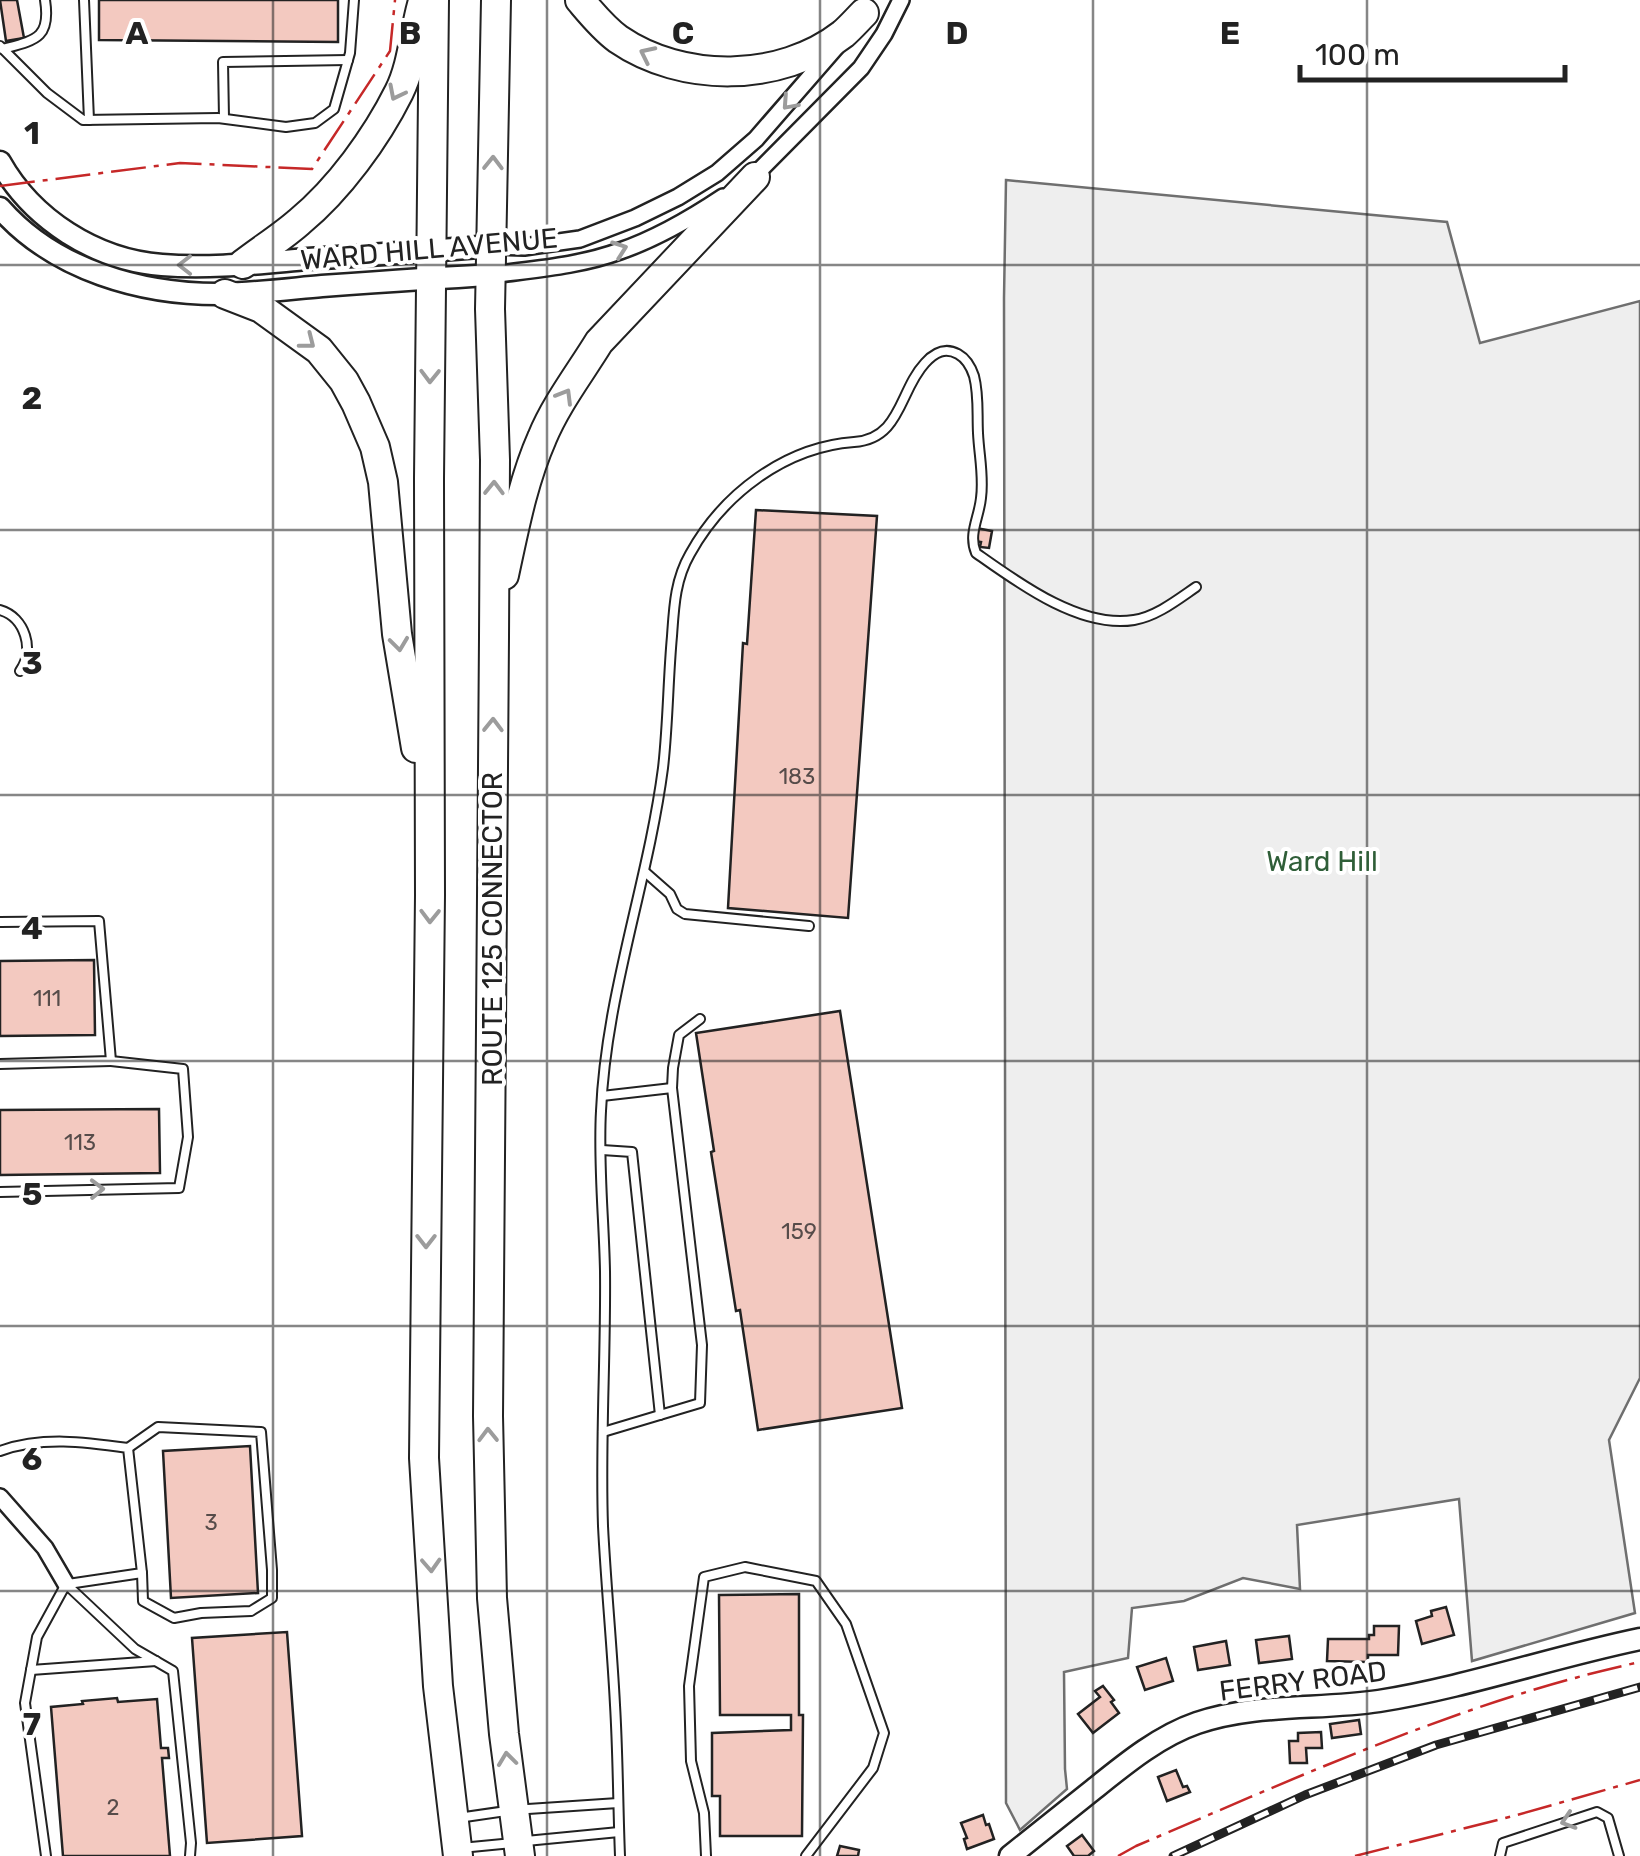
<svg xmlns="http://www.w3.org/2000/svg" width="1640" height="1856" viewBox="0 0 1640 1856" font-family="Rubik,sans-serif">
<style>
.green{fill:#eee;stroke:#6f6f6f;stroke-width:2.5}
.building{fill:#f3c9c0;stroke:#222;stroke-width:2.5}
.lines{fill:none;stroke-linecap:round;stroke-linejoin:round}
.service-casing{stroke:#222;stroke-width:12}
.minor-casing{stroke:#222;stroke-width:20}
.tertiary-casing{stroke:#222;stroke-width:25}
.trunk-casing{stroke:#222;stroke-width:32}
.service{stroke:#fff;stroke-width:8}
.minor{stroke:#fff;stroke-width:15}
.tertiary{stroke:#fff;stroke-width:20}
.trunk{stroke:#fff;stroke-width:28}
.rail-casing{stroke:#222;stroke-width:9}
.rail{stroke:#fff;stroke-width:5;stroke-dasharray:15;stroke-linecap:butt}
.power{stroke:#c62828;stroke-width:2.5;stroke-dasharray:35 8 5 8;stroke-linecap:butt}
.oneway{stroke:#9c9c9c}
.grid{fill:none;stroke:#222;stroke-width:2.5;stroke-opacity:0.55}
.labels{text-anchor:middle;dominant-baseline:central;stroke-width:8;stroke-linejoin:round;paint-order:stroke}
.number-label{font-size:22px;fill:#564c4a}
.street-label{font-size:28px;fill:#222;stroke:#fff}
.park-label{font-size:28px;fill:#2f5e38;stroke:#fff}
.grid-label{font-size:32px;text-anchor:middle;font-weight:bold;fill:#222;stroke:#fff;stroke-width:8;stroke-linejoin:round;paint-order:stroke}
</style>
<rect width="100%" height="100%" fill="#fff"/>
<path class="green" d="M 1006,180 L 1447,222 L 1480,343 L 1640,301 L 1640,1378 L 1609,1440 L 1635,1613 L 1472,1661 L 1459,1499 L 1297,1525 L 1300,1589 L 1243,1578 L 1184,1601 L 1132,1608 L 1128,1658 L 1064,1672 L 1065,1769 L 1067,1789 L 1020,1830 L 1006,1803 L 1004,298 Z"/>
<g class="building">
<path d="M 0,0 L 17,0 L 24,38 L 6,41 Z"/>
<path d="M 99,0 L 338,0 L 338,42 L 99,40 Z"/>
<path d="M 756,510 L 877,516 L 848,918 L 728,908 L 743,643 L 747,644 Z"/>
<path d="M 976,528 L 992,531 L 989,548 L 980,547 L 981,542 L 974,541 Z"/>
<path d="M 94,960 L 95,1035 L 0,1036 L 0,961 Z"/>
<path d="M 840,1011 L 902,1408 L 758,1430 L 740,1310 L 736,1311 L 711,1152 L 714,1151 L 696,1033 Z"/>
<path d="M 159,1109 L 160,1173 L 0,1175 L 0,1110 Z"/>
<path d="M 250,1446 L 258,1593 L 171,1598 L 163,1451 Z"/>
<path d="M 799,1594 L 799,1715 L 803,1715 L 802,1836 L 720,1836 L 720,1796 L 712,1796 L 712,1733 L 791,1730 L 791,1715 L 720,1715 L 719,1595 Z"/>
<path d="M 1446,1607 L 1454,1635 L 1422,1644 L 1416,1621 L 1432,1616 L 1431,1611 Z"/>
<path d="M 1374,1626 L 1399,1626 L 1398,1655 L 1368,1655 L 1368,1662 L 1327,1661 L 1328,1639 L 1369,1639 L 1369,1635 L 1374,1635 Z"/>
<path d="M 287,1632 L 302,1836 L 207,1843 L 192,1638 Z"/>
<path d="M 1289,1636 L 1292,1659 L 1259,1663 L 1256,1640 Z"/>
<path d="M 1226,1641 L 1230,1665 L 1198,1670 L 1194,1647 Z"/>
<path d="M 1166,1658 L 1173,1681 L 1145,1690 L 1137,1667 Z"/>
<path d="M 1103,1686 L 1114,1700 L 1111,1702 L 1119,1713 L 1093,1733 L 1078,1714 L 1100,1697 L 1095,1691 Z"/>
<path d="M 117,1698 L 118,1702 L 157,1699 L 161,1748 L 168,1748 L 169,1758 L 162,1758 L 170,1856 L 63,1856 L 51,1707 L 83,1704 L 82,1701 Z"/>
<path d="M 1359,1720 L 1361,1734 L 1332,1738 L 1330,1724 Z"/>
<path d="M 1321,1732 L 1322,1748 L 1306,1748 L 1307,1763 L 1290,1763 L 1289,1741 L 1298,1741 L 1298,1733 Z"/>
<path d="M 1176,1770 L 1183,1787 L 1187,1786 L 1190,1792 L 1167,1801 L 1158,1777 Z"/>
<path d="M 983,1815 L 986,1825 L 989,1824 L 994,1839 L 967,1849 L 964,1839 L 967,1838 L 961,1823 Z"/>
<path d="M 1082,1835 L 1094,1851 L 1088,1856 L 1074,1856 L 1067,1846 Z"/>
<path d="M 840,1846 L 859,1850 L 858,1856 L 837,1856 Z"/>
</g>
<g class="lines">
<defs>
<g id="service">
<path d="M 84,0 L 89,120"/>
<path d="M 0,46 L 47,93 L 83,120 L 218,118 L 286,127 L 315,123 L 334,109 L 350,53 L 354,0"/>
<path d="M 3,49 C 36,40 51,38 45,0"/>
<path d="M 224,118 L 223,62 L 348,60"/>
<path d="M 0,610 C 25,617 35,650 20,671"/>
<path d="M 645,872 L 670,894 L 677,909 L 685,914 L 809,926"/>
<path d="M 0,922 L 99,921 L 111,1061 L 0,1064"/>
<path d="M 672,1088 L 673,1068 L 679,1035 L 700,1019"/>
<path d="M 602,1096 L 672,1088 L 702,1345 L 700,1403 L 603,1432"/>
<path d="M 602,1150 L 632,1152 L 660,1415"/>
<path d="M 0,1192 L 179,1188 L 188,1137 L 183,1069 L 111,1061"/>
<path d="M 128,1448 L 158,1427 L 261,1432 L 272,1570 L 272,1598 L 251,1611 L 201,1613 L 174,1618 L 143,1601 L 142,1573"/>
<path d="M 0,1451 C 42,1436 85,1442 128,1448 L 142,1573 L 68,1584"/>
<path d="M 66,1584 L 135,1649 L 173,1671 L 191,1843 L 190,1856"/>
<path d="M 31,1670 L 156,1661"/>
<path d="M 458,1818 L 513,1810 L 618,1803"/>
<path d="M 526,1841 L 619,1832"/>
<path d="M 461,1848 L 512,1843"/>
<path d="M 46,1856 L 25,1703 L 37,1637 L 66,1584"/>
<path d="M 620,1856 C 618,1806 618,1755 615,1705 C 612,1645 606,1586 603,1526 C 600,1441 606,1356 605,1271 C 604,1218 598,1164 601,1111 C 606,994 648,883 663,768 C 668,725 668,680 672,636 C 674,607 675,580 690,554 C 723,494 785,447 854,442 C 901,439 899,391 925,363 C 935,352 945,347 958,354 C 967,359 971,367 974,376 C 979,395 977,414 978,433 C 979,455 984,476 981,498 C 979,518 968,534 976,553 C 1017,582 1080,629 1134,620 C 1157,616 1177,600 1196,587"/>
<path d="M 706,1856 L 704,1813 L 691,1761 L 689,1686 L 704,1577 L 745,1567 L 816,1581 L 846,1624 L 884,1733 L 873,1768 L 806,1856"/>
<path d="M 1500,1856 L 1503,1843 L 1597,1812 L 1608,1818 L 1619,1856"/>
</g>
<g id="minor">
<path d="M 751,179 L 861,68 L 884,34 L 901,0"/>
<path d="M 492,246 L 524,247 L 580,239 L 635,218 L 678,197 L 717,173 L 756,139 L 836,47"/>
<path d="M 491,275 C 535,269 579,266 620,251 C 655,239 693,217 723,197"/>
<path d="M 0,1497 L 45,1548 L 66,1584"/>
</g>
<g id="tertiary">
<path d="M 0,162 C 32,219 95,260 162,265 C 210,269 260,263 308,259 C 369,255 430,251 492,246"/>
<path d="M 0,208 C 54,270 142,295 223,294 C 256,293 289,289 322,286 C 378,282 435,278 491,275"/>
<path d="M 1010,1856 C 1038,1834 1066,1811 1094,1789 C 1125,1764 1159,1736 1197,1723 C 1255,1703 1319,1710 1379,1701 C 1467,1687 1553,1657 1640,1639"/>
</g>
<g id="trunk">
<path d="M 434,0 L 429,479 L 430,895 L 424,1458 L 438,1686 L 458,1856"/>
<path d="M 496,0 L 490,309 L 495,460 L 494,637 L 488,1416 L 492,1598 L 504,1734 L 520,1856"/>
<path d="M 580,0 C 591,13 603,28 618,39 C 682,83 780,83 843,34 C 850,28 857,20 864,13"/>
<path d="M 243,264 C 261,250 282,237 299,222 C 339,189 376,138 399,92 C 413,64 414,31 423,1"/>
<path d="M 225,294 L 261,308 L 319,350 L 344,381 L 356,403 L 375,447 L 383,482 L 397,634 L 416,748"/>
<path d="M 504,575 C 514,529 523,481 542,438 C 556,404 580,373 599,342 L 755,177"/>
</g>
</defs>
<use href="#service" class="service-casing"/>
<use href="#minor" class="minor-casing"/>
<use href="#tertiary" class="tertiary-casing"/>
<use href="#trunk" class="trunk-casing"/>
<use href="#service" class="service"/>
<use href="#minor" class="minor"/>
<use href="#tertiary" class="tertiary"/>
<use href="#trunk" class="trunk"/>
<defs>
<path id="rail" d="M 1173,1856 L 1305,1795 L 1436,1745 L 1640,1687"/>
</defs>
<use href="#rail" class="rail-casing"/>
<use href="#rail" class="rail"/>
<g class="power">
<path d="M 0,186 L 180,163 L 312,169 L 390,51 L 395,0"/>
<path d="M 1118,1856 L 1136,1846 C 1301,1776 1465,1700 1640,1662"/>
<path d="M 1355,1856 L 1517,1815 L 1640,1780"/>
</g>
</g>
<defs><path id="oneway-chevron" d="M-2-3.5L2.5 0L-2 3.5" fill="none" stroke-width="1.6" stroke-linecap="round" stroke-linejoin="round" transform="scale(2.5)"/></defs>
<g class="oneway">
<use href="#oneway-chevron" transform="translate(647 54) rotate(-154)"/>
<use href="#oneway-chevron" transform="translate(396 93) rotate(117)"/>
<use href="#oneway-chevron" transform="translate(789 103) rotate(132)"/>
<use href="#oneway-chevron" transform="translate(493 163) rotate(-89)"/>
<use href="#oneway-chevron" transform="translate(620 249) rotate(-20)"/>
<use href="#oneway-chevron" transform="translate(185 265) rotate(180)"/>
<use href="#oneway-chevron" transform="translate(308 342) rotate(38)"/>
<use href="#oneway-chevron" transform="translate(430 376) rotate(91)"/>
<use href="#oneway-chevron" transform="translate(565 396) rotate(-59)"/>
<use href="#oneway-chevron" transform="translate(494 488) rotate(-89)"/>
<use href="#oneway-chevron" transform="translate(399 644) rotate(83)"/>
<use href="#oneway-chevron" transform="translate(493 725) rotate(-89)"/>
<use href="#oneway-chevron" transform="translate(430 916) rotate(91)"/>
<use href="#oneway-chevron" transform="translate(97 1189) rotate(-1)"/>
<use href="#oneway-chevron" transform="translate(426 1241) rotate(90)"/>
<use href="#oneway-chevron" transform="translate(488 1435) rotate(-91)"/>
<use href="#oneway-chevron" transform="translate(431 1565) rotate(87)"/>
<use href="#oneway-chevron" transform="translate(507 1759) rotate(-97)"/>
<use href="#oneway-chevron" transform="translate(1568 1821) rotate(162)"/>
</g>
<path class="grid" d="M 273,0 L 273,1856M 547,0 L 547,1856M 820,0 L 820,1856M 1093,0 L 1093,1856M 1367,0 L 1367,1856M 0,265 L 1640,265M 0,530 L 1640,530M 0,795 L 1640,795M 0,1061 L 1640,1061M 0,1326 L 1640,1326M 0,1591 L 1640,1591"/>
<g class="labels">
<g class="number-label">
<text x="797" y="776">183</text>
<text x="47" y="998">111</text>
<text x="80" y="1142">113</text>
<text x="799" y="1231">159</text>
<text x="211" y="1522">3</text>
<text x="113" y="1807">2</text>
</g>
<g class="street-label">
<text transform="translate(429 249) rotate(-5)">WARD HILL AVENUE</text>
<text transform="translate(492 929) rotate(-90)">ROUTE 125 CONNECTOR</text>
<text transform="translate(1303 1681) rotate(-7)">FERRY ROAD</text>
</g>
<g class="park-label">
<text x="1322" y="861">Ward Hill</text>
</g>
</g>
<g class="grid-label">
<text x="137" y="44">A</text>
<text x="410" y="44">B</text>
<text x="683" y="44">C</text>
<text x="957" y="44">D</text>
<text x="1230" y="44">E</text>
<text x="32" y="144">1</text>
<text x="32" y="409">2</text>
<text x="32" y="674">3</text>
<text x="32" y="939">4</text>
<text x="32" y="1205">5</text>
<text x="32" y="1470">6</text>
<text x="32" y="1735">7</text>
</g>
<path d="M1300 65v15h265v-15" fill="none" stroke="#222222" stroke-width="5"/>
<text x="1315" y="65" font-size="30" fill="#222222" stroke="#ffffff" stroke-width="8" paint-order="stroke">100 m</text>
</svg>
